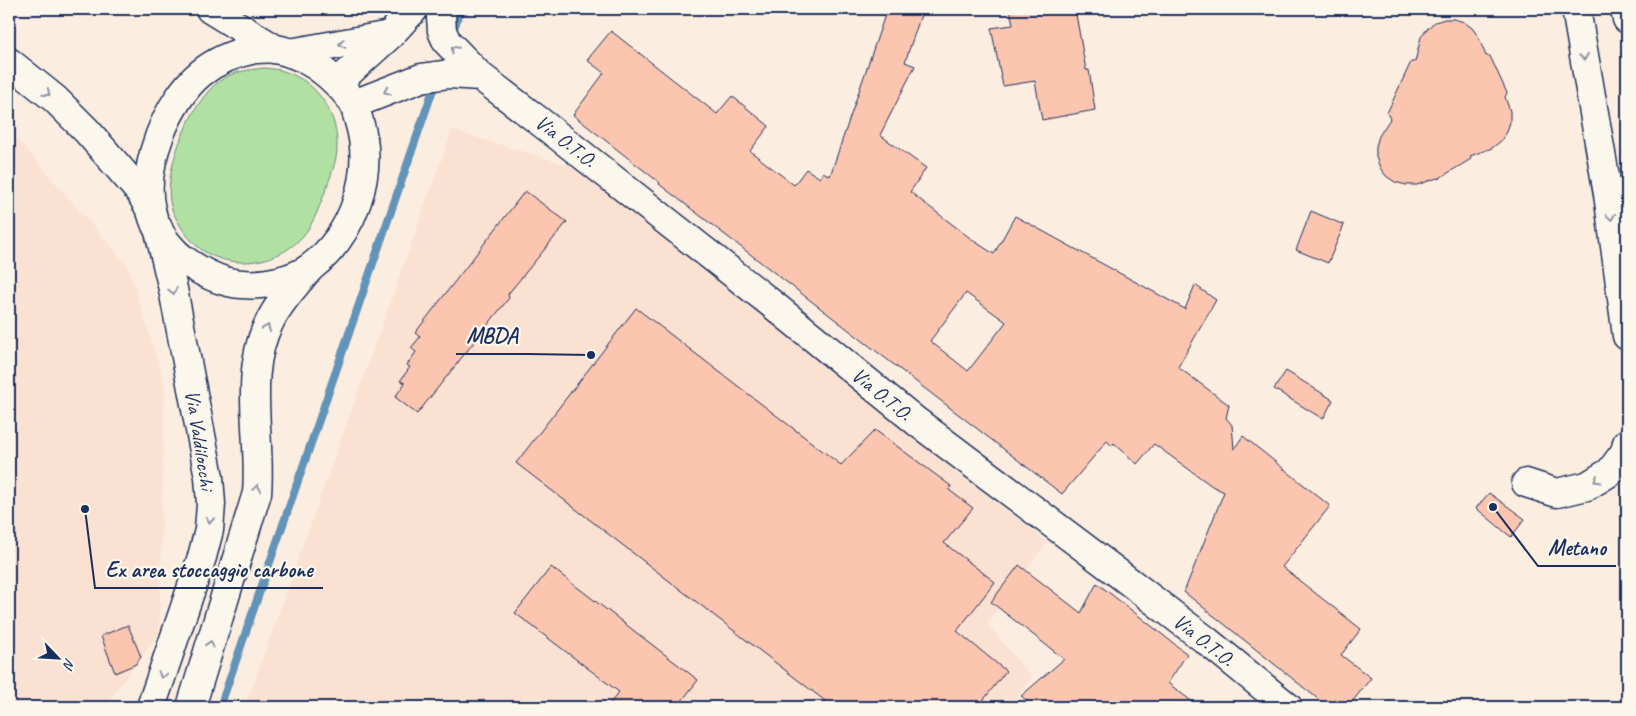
<svg xmlns="http://www.w3.org/2000/svg" width="1636" height="716" viewBox="0 0 1636 716" font-family="Caveat,sans-serif">
<style>
.built{fill:#fbe1d2}
.green{fill:#b0e1a2;stroke:#668880}
.lines{fill:none;stroke-linecap:round;stroke-linejoin:round}
.stream{stroke:#6293b8;stroke-width:8}
.building{fill:#fcc5b0;stroke:#1b2f5e;fill-rule:evenodd}
.tertiary-casing{stroke:#1b2f5e;stroke-width:31}
.secondary-casing{stroke:#1b2f5e;stroke-width:31}
.motorway-casing{stroke:#1b2f5e;stroke-width:31}
.tertiary{stroke:#fbf7ec;stroke-width:28}
.secondary{stroke:#fbf7ec;stroke-width:28}
.motorway{stroke:#fbf7ec;stroke-width:28}
.oneway{stroke:#8b93a5}
.labels{text-anchor:middle;dominant-baseline:central;stroke-width:4.5;stroke-linejoin:round;paint-order:stroke}
.street-label{font-size:21px;fill:#1b2f5e;stroke:#fbf7ec}
.leader{fill:none;stroke:#1b2f5e;stroke-width:2}
.callout-dot{fill:#1b2f5e;stroke:#fbf7ec;stroke-width:2}
.callout-label{font-size:22px;text-anchor:middle;font-weight:bold;fill:#1b2f5e;stroke:#fbf7ec;stroke-width:4.5;stroke-linejoin:round;paint-order:stroke}
</style>
<rect width="100%" height="100%" fill="#fbede0"/>
<filter id="ink" filterUnits="userSpaceOnUse"><feTurbulence type="fractalNoise" baseFrequency=".02" numOctaves="2"/><feDisplacementMap in="SourceGraphic" scale="10" xChannelSelector="R" yChannelSelector="G"/><feConvolveMatrix kernelMatrix="1 2 1 2 8 2 1 2 1" color-interpolation-filters="sRGB"/></filter>
<g filter="url(#ink)">
<g class="built">
<path d="M 452,130 L 574,167 L 1047,542 L 987,624 L 1032,677 L 1011,707 L 245,707 Z"/>
<path d="M 9,136 L 18,140 L 128,266 L 165,385 L 159,633 L 104,707 L 9,707 Z"/>
</g>
<path class="green" d="M 264,68 C 271,69 280,69 286,72 C 317,82 337,113 337,144 C 338,160 330,177 325,192 C 319,207 314,223 303,236 C 278,265 227,272 197,246 C 186,236 179,225 173,212 C 158,179 191,99 221,80 C 234,71 249,70 264,68 Z"/>
<g class="lines">
<g class="stream">
<path d="M 452,34 L 461,9"/>
<path d="M 220,707 L 436,81"/>
</g>
</g>
<g class="building">
<path d="M 887,9 L 923,9 L 905,62 L 915,66 L 880,135 L 926,168 L 910,192 L 974,241 L 994,254 L 1015,216 L 1185,309 L 1195,285 L 1216,300 L 1178,367 L 1229,405 L 1226,418 L 1232,425 L 1234,449 L 1243,436 L 1330,506 L 1282,567 L 1361,629 L 1341,655 L 1371,678 L 1348,707 L 1328,707 L 1184,592 L 1224,492 L 1212,486 L 1154,444 L 1137,464 L 1114,443 L 1112,446 L 1107,441 L 1062,494 L 659,184 L 660,183 L 573,115 L 604,73 L 587,60 L 611,31 L 717,114 L 732,96 L 769,126 L 750,151 L 794,185 L 806,169 L 820,178 L 823,172 L 830,176 ZM 966,293 L 1006,322 L 968,371 L 930,341 Z"/>
<path d="M 1010,9 L 1075,9 L 1086,70 L 1089,70 L 1095,110 L 1042,120 L 1035,81 L 1003,86 L 991,28 L 1013,25 Z"/>
<path d="M 1445,19 L 1454,19 L 1464,22 L 1472,28 L 1478,36 L 1486,56 L 1490,56 L 1507,93 L 1505,97 L 1510,111 L 1510,122 L 1507,132 L 1501,141 L 1492,148 L 1470,156 L 1471,159 L 1438,179 L 1437,178 L 1417,185 L 1406,185 L 1395,182 L 1386,176 L 1380,168 L 1376,157 L 1376,146 L 1379,136 L 1390,119 L 1387,113 L 1411,62 L 1415,62 L 1421,37 L 1427,29 L 1435,22 Z"/>
<path d="M 525,191 L 567,222 L 508,294 L 509,298 L 417,414 L 395,397 L 405,383 L 400,381 L 410,367 L 407,365 L 416,352 L 411,348 L 420,337 L 415,333 Z"/>
<path d="M 1311,211 L 1344,225 L 1328,263 L 1296,250 Z"/>
<path d="M 636,308 L 841,465 L 875,430 L 951,486 L 949,490 L 973,508 L 944,543 L 995,582 L 957,631 L 1006,671 L 978,707 L 833,707 L 516,463 Z"/>
<path d="M 1286,371 L 1333,400 L 1323,419 L 1274,389 Z"/>
<path d="M 1489,493 L 1525,519 L 1511,537 L 1476,508 Z"/>
<path d="M 1019,565 L 1081,613 L 1097,583 L 1187,654 L 1168,683 L 1199,707 L 1035,707 L 1021,696 L 1064,659 L 991,602 Z"/>
<path d="M 551,567 L 698,680 L 677,707 L 607,707 L 619,692 L 515,613 Z"/>
<path d="M 128,625 L 141,657 L 136,664 L 115,673 L 101,636 Z"/>
</g>
<g class="lines">
<defs>
<g id="tertiary">
<path d="M 441,16 L 442,31 L 447,42 L 480,76 L 543,124 L 772,304 L 917,422 L 1110,567 L 1207,641 L 1288,707"/>
<path d="M 354,104 L 421,78 L 449,74 L 480,76"/>
<path d="M 151,707 L 202,557 L 209,530 L 211,504 L 209,477 L 173,289 L 158,227"/>
<path d="M 191,707 L 257,493 C 262,436 242,372 271,319 C 281,300 296,284 310,268"/>
</g>
<g id="secondary">
<path d="M 210,9 L 275,49"/>
<path d="M 441,16 L 443,9"/>
<path d="M 255,49 C 261,49 268,48 274,49 C 293,51 314,63 328,75 C 337,83 347,92 353,103 C 356,109 358,118 360,125 C 374,175 353,235 311,267 C 293,280 264,286 242,284 C 224,283 205,274 190,264 C 172,253 155,231 151,210 C 141,167 167,101 201,73 C 217,60 235,53 255,49 Z"/>
<path d="M 290,53 L 390,35"/>
<path d="M 9,62 L 55,99 L 87,131 L 140,192 L 151,211"/>
<path d="M 337,83 L 390,35 L 414,9"/>
</g>
<g id="motorway">
<path d="M 1576,9 L 1608,194 L 1627,336"/>
<path d="M 1625,9 L 1627,19"/>
<path d="M 1526,483 L 1557,493 L 1587,486 L 1610,472 L 1625,452 L 1627,443"/>
</g>
</defs>
<use href="#tertiary" class="tertiary-casing"/>
<use href="#secondary" class="secondary-casing"/>
<use href="#motorway" class="motorway-casing"/>
<use href="#tertiary" class="tertiary"/>
<use href="#secondary" class="secondary"/>
<use href="#motorway" class="motorway"/>
</g>
<defs><path id="oneway-chevron" d="M-2-3.5L2.5 0L-2 3.5" fill="none" stroke-width="1.6" stroke-linecap="round" stroke-linejoin="round" transform="scale(1.25)"/></defs>
<g class="oneway">
<use href="#oneway-chevron" transform="translate(342 44) rotate(170)"/>
<use href="#oneway-chevron" transform="translate(454 49) rotate(-134)"/>
<use href="#oneway-chevron" transform="translate(1584 57) rotate(81)"/>
<use href="#oneway-chevron" transform="translate(387 91) rotate(158)"/>
<use href="#oneway-chevron" transform="translate(47 93) rotate(39)"/>
<use href="#oneway-chevron" transform="translate(1611 217) rotate(82)"/>
<use href="#oneway-chevron" transform="translate(173 291) rotate(78)"/>
<use href="#oneway-chevron" transform="translate(267 328) rotate(-67)"/>
<use href="#oneway-chevron" transform="translate(1597 480) rotate(150)"/>
<use href="#oneway-chevron" transform="translate(257 488) rotate(-82)"/>
<use href="#oneway-chevron" transform="translate(210 520) rotate(94)"/>
<use href="#oneway-chevron" transform="translate(210 644) rotate(-73)"/>
<use href="#oneway-chevron" transform="translate(162 675) rotate(109)"/>
</g>
</g>
<g class="labels">
<g class="street-label">
<text transform="translate(566 141) rotate(38)">Via O.T.O.</text>
<text transform="translate(882 394) rotate(39)">Via O.T.O.</text>
<text transform="translate(200 440) rotate(81)">Via Valdilocchi</text>
<text transform="translate(1204 640) rotate(38)">Via O.T.O.</text>
</g>
</g>
<path class="leader" d="M591 355L528 354H456M1493 507L1538 566H1616M85 509L95 588H323"/>
<g class="callout-dot">
<circle cx="591" cy="355" r="5"/>
<circle cx="1493" cy="507" r="5"/>
<circle cx="85" cy="509" r="5"/>
</g>
<g class="callout-label">
<text x="492" y="343">MBDA</text>
<text x="1577" y="555">Metano</text>
<text x="209" y="577">Ex area stoccaggio carbone</text>
</g>
<rect width="1636" height="716" fill="none" stroke="#fbf7ec" stroke-width="30"/>
<rect x="15" y="15" width="1606" height="686" fill="none" stroke="#1b2f5e" stroke-width="2" filter="url(#ink)"/>
<g transform="translate(58 658) rotate(115)" stroke="#fbf7ec" stroke-width="4" paint-order="stroke">
<path d="M0-4L9 19L0 12L-9 19Z" fill="#1b2f5e"/>
<text y="-8" font-size="14" font-weight="bold" text-anchor="middle" fill="#1b2f5e">N</text>
</g>
</svg>
